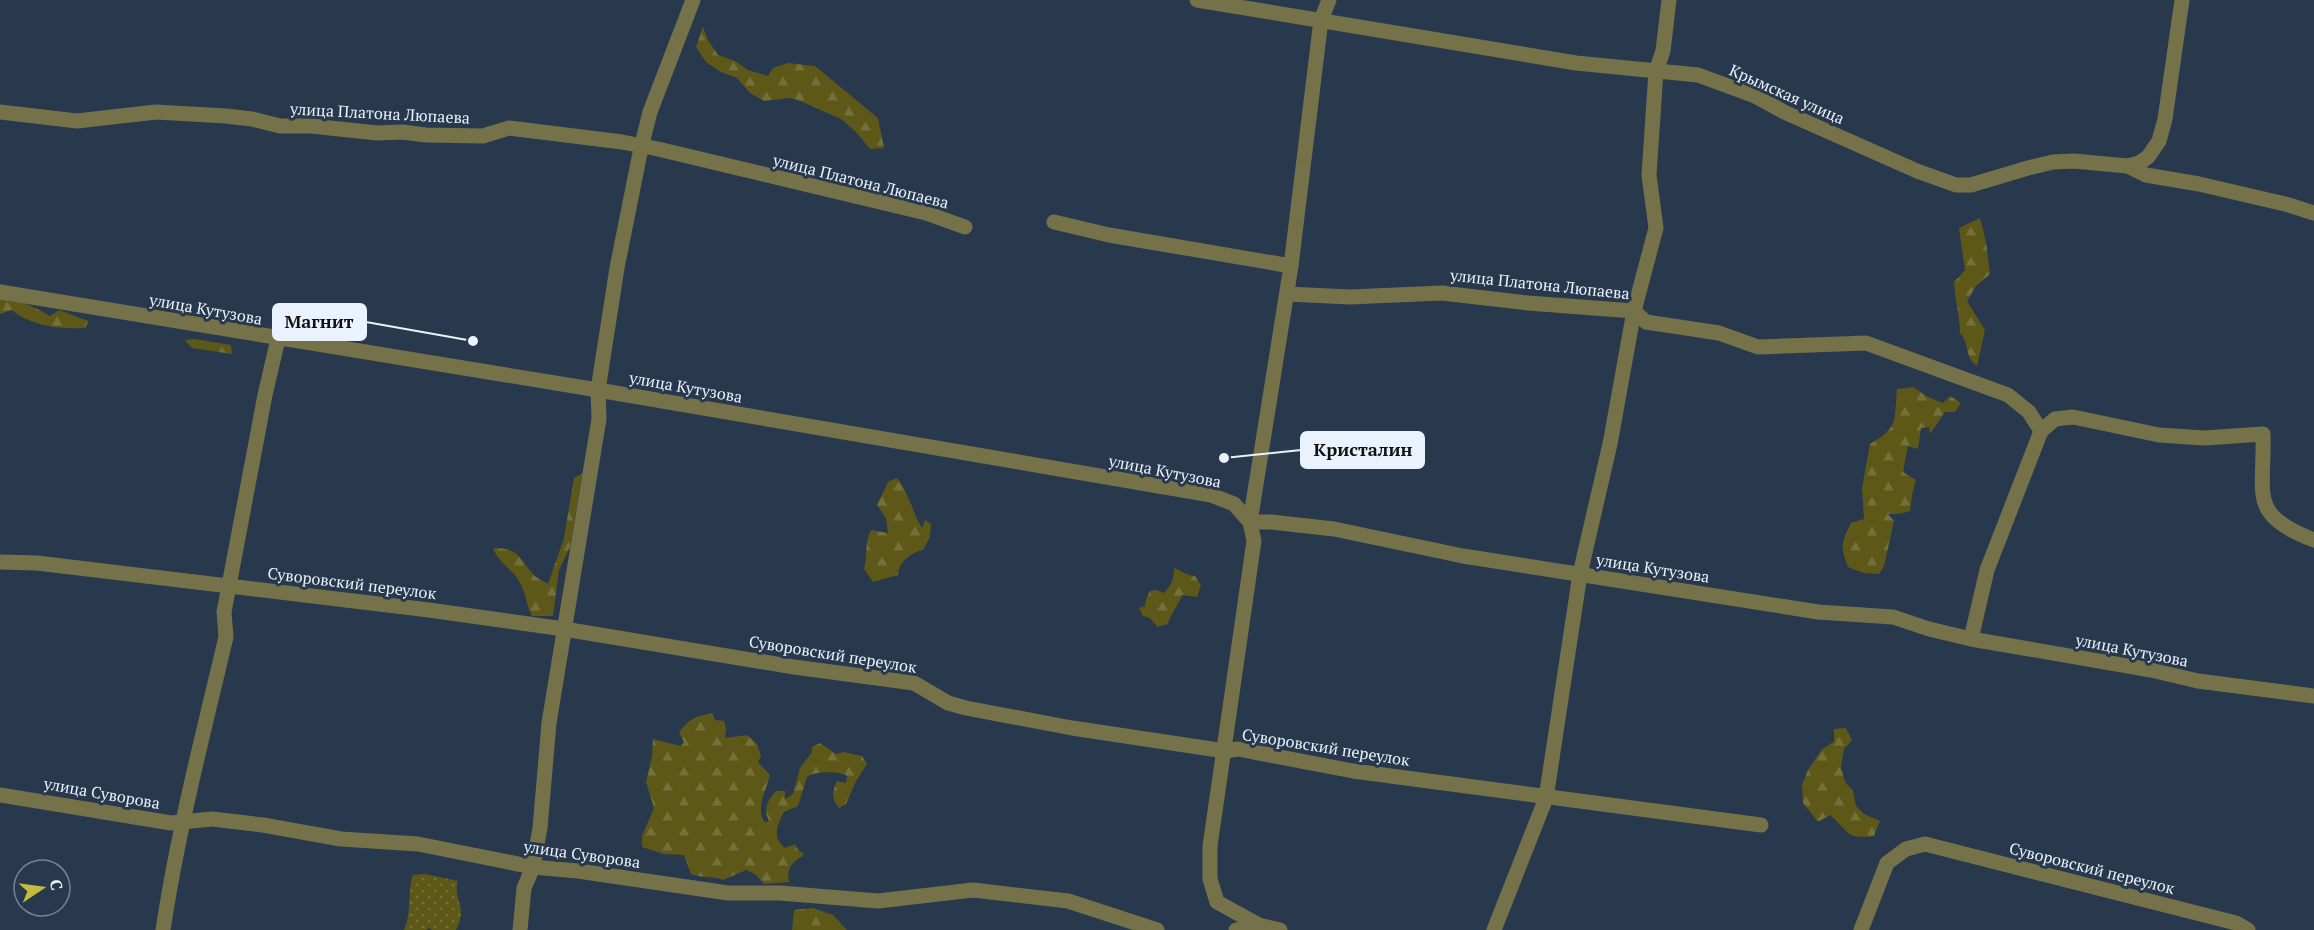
<svg xmlns="http://www.w3.org/2000/svg" width="2314" height="930" viewBox="0 0 2314 930" font-family="'PT Serif',serif">
<style>
.grass{fill:url(#grass-dots)}
.forest{fill:url(#forest-firs)}
.lines{fill:none;stroke-linecap:round;stroke-linejoin:round}
.minor{stroke:#75724a;stroke-width:15}
.labels{text-anchor:middle;dominant-baseline:central;stroke-width:6;stroke-linejoin:round;paint-order:stroke}
.street-label{font-size:16px;fill:#e9f2fd;stroke:#28384d}
.leader{fill:none;stroke:#e9f2fd;stroke-width:2}
.callout-dot{fill:#e9f2fd;stroke:#28384d;stroke-width:2}
.callout{fill:#e9f2fd;stroke:#e9f2fd;stroke-width:2}
.callout-label{font-size:18px;text-anchor:middle;font-weight:bold;fill:#111}
</style>
<defs>
<pattern id="grass-dots" width="8" height="8" patternUnits="userSpaceOnUse" patternTransform="scale(1.5)"><rect width="8" height="8" fill="#5d5818"/><path d="M2 2h.1M6 6h.1" fill="none" stroke="#74703a" stroke-width="1.8" stroke-linecap="round"/></pattern>
<pattern id="forest-firs" width="22" height="20" patternUnits="userSpaceOnUse" patternTransform="scale(1.5)"><rect width="22" height="20" fill="#5d5818"/><path d="M5 1l3.5 6h-7zM16 11l3.5 6h-7z" fill="#74703a"/></pattern>
</defs>
<rect width="100%" height="100%" fill="#28384d"/>
<path class="grass" d="M 425,874 L 458,881 C 452,899 469,907 456,930 L 432,930 L 429,928 L 426,930 L 404,930 C 412,912 407,893 413,875 Z"/>
<g class="forest">
<path d="M 703,27 L 708,40 L 718,55 L 735,61 L 748,70 L 768,76 L 773,68 L 788,63 L 815,66 L 878,118 L 884,148 L 870,149 L 856,132 L 841,119 L 798,100 L 789,98 L 764,101 L 750,93 L 737,78 L 721,72 L 706,62 L 696,47 Z"/>
<path d="M 1980,218 L 1986,242 L 1990,274 L 1976,286 L 1967,301 L 1985,330 L 1977,366 C 1964,357 1970,344 1960,333 C 1960,316 1955,300 1954,282 L 1965,270 L 1959,228 Z"/>
<path d="M 0,297 C 13,297 39,309 50,316 L 59,310 L 88,321 L 86,328 C 60,329 33,327 12,310 L 0,314 Z"/>
<path d="M 194,339 L 231,345 L 232,354 L 192,348 L 185,340 Z"/>
<path d="M 1913,387 L 1928,397 L 1943,403 L 1950,396 L 1961,403 L 1955,412 L 1945,412 L 1930,434 L 1929,427 L 1921,428 L 1918,449 L 1908,446 L 1903,472 L 1916,480 L 1912,495 L 1910,511 L 1898,514 L 1888,514 L 1894,521 L 1884,566 L 1879,574 L 1864,573 L 1848,567 C 1840,546 1841,543 1851,523 L 1864,519 L 1862,488 L 1870,444 C 1899,428 1894,420 1897,389 Z"/>
<path d="M 582,474 L 570,547 L 559,570 L 553,616 L 532,616 C 526,605 526,593 520,583 C 514,570 498,563 493,548 C 518,548 518,556 532,573 C 536,578 543,581 548,584 L 564,538 L 574,478 Z"/>
<path d="M 897,478 C 909,493 912,512 922,528 L 925,520 L 931,524 L 930,537 L 923,550 C 911,553 899,561 898,575 L 873,582 L 864,569 C 868,554 864,543 871,530 L 888,533 L 886,518 L 877,505 L 888,482 Z"/>
<path d="M 1174,568 C 1181,570 1187,576 1195,576 L 1201,585 L 1197,597 L 1182,595 C 1178,606 1171,613 1168,624 L 1157,627 L 1150,618 L 1143,616 L 1139,608 L 1145,606 L 1146,599 L 1150,591 L 1156,590 L 1164,593 C 1172,585 1174,579 1174,568 Z"/>
<path d="M 712,713 L 715,720 L 724,721 L 726,729 L 725,738 L 747,735 L 757,744 L 761,756 L 758,762 L 770,775 C 766,792 756,805 764,822 L 769,821 C 763,809 767,801 776,791 L 785,791 L 785,799 L 793,794 L 800,768 L 812,752 L 812,747 L 820,743 L 836,754 L 844,752 L 862,756 L 867,764 L 856,781 L 846,804 L 839,808 C 831,799 832,792 837,781 L 846,783 L 847,776 C 840,771 814,771 807,777 L 798,806 L 784,812 C 777,825 772,838 785,848 L 795,844 L 798,850 L 803,853 L 803,856 C 792,863 786,867 789,882 L 764,884 L 755,874 L 746,870 L 723,880 C 712,875 703,879 691,874 L 684,855 L 663,854 L 642,847 L 642,836 L 654,808 L 646,782 L 652,757 L 653,739 L 681,746 L 684,742 L 679,733 C 688,719 697,716 712,713 Z"/>
<path d="M 1846,728 L 1852,740 L 1844,749 L 1841,767 L 1845,782 L 1853,791 L 1856,806 L 1864,814 L 1880,821 L 1874,836 C 1845,840 1849,831 1830,815 L 1818,822 L 1803,803 L 1802,785 L 1808,770 L 1822,749 L 1834,742 L 1834,729 Z"/>
<path d="M 813,908 L 833,915 L 847,930 L 792,930 L 794,910 Z"/>
</g>
<g class="lines">
<g class="minor">
<path d="M 1197,0 L 1576,63 L 1698,75 L 1755,96 L 1784,112 L 1917,171 L 1956,185 L 1971,185 L 2028,168 L 2053,162 L 2074,161 L 2128,166 L 2146,175 L 2199,184 L 2289,205 L 2314,213"/>
<path d="M 0,112 L 77,121 L 156,112 L 226,116 L 252,119 L 280,126 L 311,126 L 377,133 L 402,132 L 426,135 L 483,136 L 509,128 L 622,142 L 658,149 L 926,213 L 965,227"/>
<path d="M 2128,166 L 2139,163 L 2148,157 L 2159,141 L 2165,119 L 2182,0"/>
<path d="M 1054,222 L 1109,235 L 1291,266"/>
<path d="M 0,292 L 598,390 L 1211,495 L 1234,504 L 1250,522 L 1271,522 L 1334,529 L 1463,556 L 1818,612 L 1893,617 L 1929,629 L 1971,639 L 2151,670 L 2198,681 L 2314,696"/>
<path d="M 1287,294 L 1350,297 L 1442,293 L 1528,303 L 1634,311 L 1646,322 L 1719,333 L 1758,347 L 1866,343 L 2008,395 L 2029,412 L 2041,431 L 2055,419 L 2073,417 L 2159,435 L 2204,438 L 2263,434 C 2265,495 2247,514 2314,540"/>
<path d="M 0,562 L 37,563 L 429,610 L 564,629 L 794,667 L 914,683 L 948,703 L 966,708 L 1072,728 L 1225,751 L 1238,749 L 1353,771 L 1761,825"/>
<path d="M 1971,639 L 1987,570 L 2041,431"/>
<path d="M 0,795 L 171,823 L 212,819 L 263,825 L 341,839 L 418,844 L 533,867 L 578,871 L 728,893 L 780,893 L 878,901 L 973,890 L 1068,901 L 1157,930"/>
<path d="M 163,930 C 178,831 203,734 226,637 L 224,612 L 265,395 L 278,339"/>
<path d="M 520,930 L 524,888 L 533,867 L 540,828 L 549,723 L 599,419 L 598,390 L 617,268 L 641,148 L 650,112 L 693,0"/>
<path d="M 1236,930 L 1259,925"/>
<path d="M 1280,930 L 1259,925 L 1217,902 L 1210,879 L 1210,846 L 1254,541 L 1250,522 L 1291,266 L 1321,20 L 1329,0"/>
<path d="M 1494,930 L 1546,798 L 1580,574 L 1610,444 L 1634,311 L 1656,228 L 1649,175 L 1656,71 L 1663,51 L 1669,0"/>
<path d="M 1861,930 L 1887,863 L 1906,849 L 1925,844 L 2236,923 L 2248,930"/>
</g>
</g>
<g class="labels">
<g class="street-label">
<text transform="translate(1787 94) rotate(24)">Крымская улица</text>
<text transform="translate(380 113) rotate(3)">улица Платона Люпаева</text>
<text transform="translate(861 181) rotate(14)">улица Платона Люпаева</text>
<text transform="translate(1540 284) rotate(6)">улица Платона Люпаева</text>
<text transform="translate(206 309) rotate(10)">улица Кутузова</text>
<text transform="translate(686 387) rotate(10)">улица Кутузова</text>
<text transform="translate(1165 471) rotate(11)">улица Кутузова</text>
<text transform="translate(1653 568) rotate(9)">улица Кутузова</text>
<text transform="translate(352 583) rotate(7)">Суворовский переулок</text>
<text transform="translate(2132 650) rotate(11)">улица Кутузова</text>
<text transform="translate(833 654) rotate(9)">Суворовский переулок</text>
<text transform="translate(1326 747) rotate(9)">Суворовский переулок</text>
<text transform="translate(102 793) rotate(10)">улица Суворова</text>
<text transform="translate(582 854) rotate(8)">улица Суворова</text>
<text transform="translate(2092 868) rotate(14)">Суворовский переулок</text>
</g>
</g>
<path class="leader" d="M473 341L366 322M1224 458L1301 450"/>
<g class="callout-dot">
<circle cx="473" cy="341" r="6"/>
<circle cx="1224" cy="458" r="6"/>
</g>
<g class="callout">
<rect x="273" y="304" width="93" height="36" rx="6"/>
<rect x="1301" y="432" width="123" height="36" rx="6"/>
</g>
<g class="callout-label">
<text x="319" y="328">Магнит</text>
<text x="1363" y="456">Кристалин</text>
</g>
<g transform="translate(42 888) rotate(77)"><circle r="28" fill="#28384d" stroke="#758293" stroke-width="1.5"/>
<path d="M0-4.5L10 22L0 15L-10 22Z" fill="#c6bc3c"/>
<text y="-9" font-size="16" font-weight="bold" text-anchor="middle" fill="#e9f2fd">С</text>
</g>
</svg>
